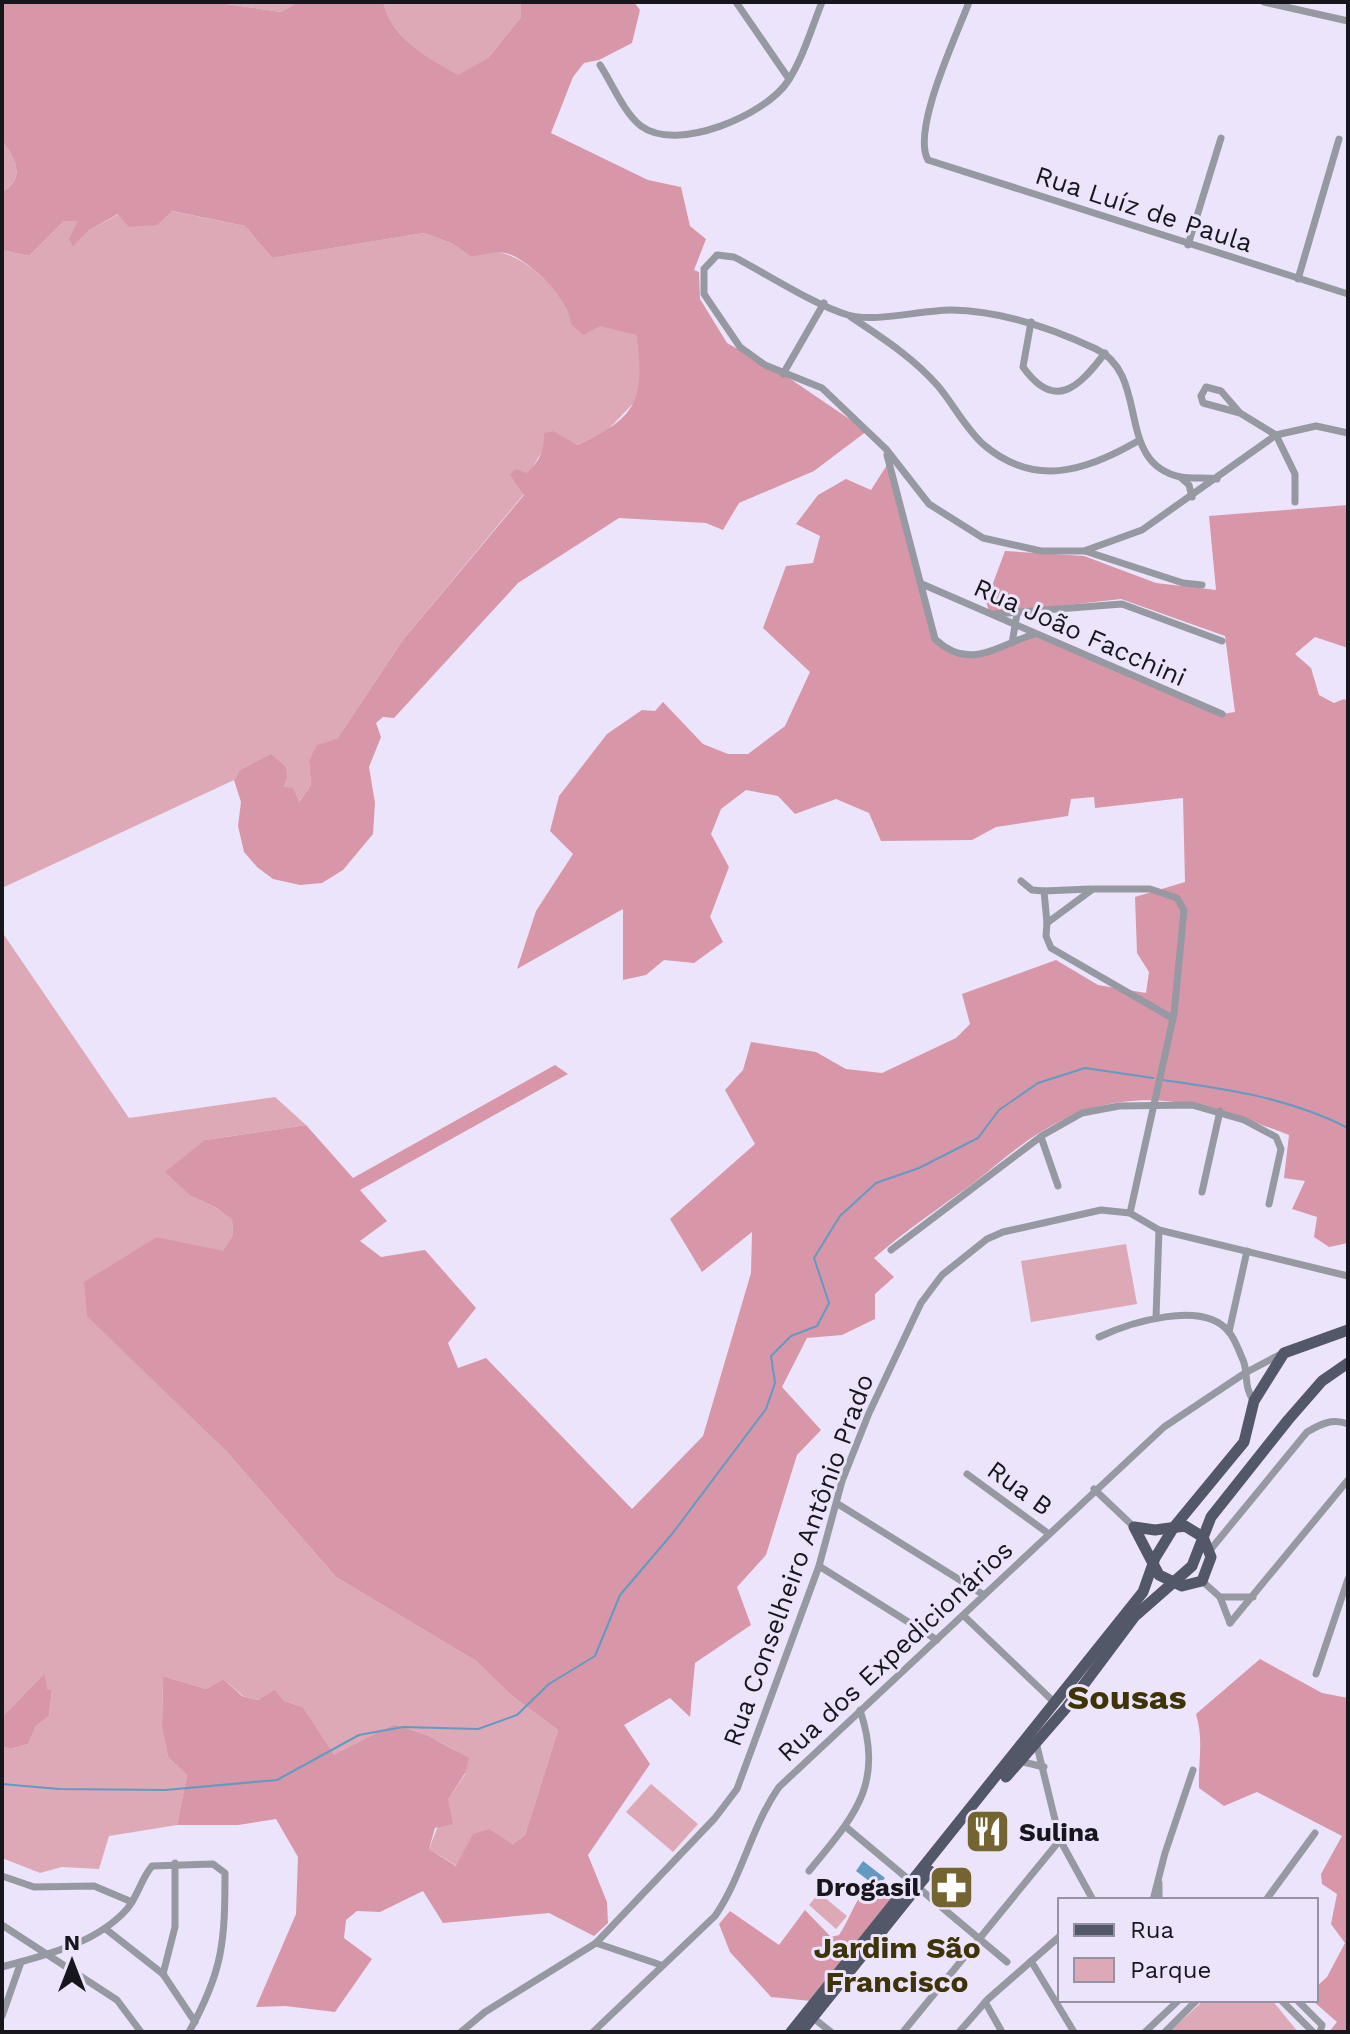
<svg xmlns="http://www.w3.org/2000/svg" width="1350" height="2034" viewBox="0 0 1350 2034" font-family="'Work Sans',sans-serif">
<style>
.green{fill:#dda9b6}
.forest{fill:#d897a8}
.water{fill:#639ac1}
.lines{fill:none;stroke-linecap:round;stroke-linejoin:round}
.stream{stroke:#639ac1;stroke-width:2}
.street{stroke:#9699a2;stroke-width:7}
.primary{stroke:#535868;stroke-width:11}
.labels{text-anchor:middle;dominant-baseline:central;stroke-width:6;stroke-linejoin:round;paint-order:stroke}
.street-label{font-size:26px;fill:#18161d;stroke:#ece4fa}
.poi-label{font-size:26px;font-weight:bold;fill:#18161d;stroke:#ece4fa;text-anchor:start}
.quarter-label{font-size:30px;font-weight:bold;fill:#3f3409;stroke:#ece4fa}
.district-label{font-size:34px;font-weight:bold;fill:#3f3409;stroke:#ece4fa}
</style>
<rect width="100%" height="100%" fill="#ece4fa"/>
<g class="green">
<path d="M 213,2 L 297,2 L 281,12 Z"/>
<path d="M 383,2 L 521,2 L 521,17 L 488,58 L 458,76 C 428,58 392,39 383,2 Z"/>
<path d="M 2,141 C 16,158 26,180 2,192 Z"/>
<path d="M 171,211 L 245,226 L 272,258 L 424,233 L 453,244 L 471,257 C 479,256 488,251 495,252 C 523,253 559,290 571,313 L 636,335 L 641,369 L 640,396 L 605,433 L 576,445 L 554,431 C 542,456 527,468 524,494 L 402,641 L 337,739 L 309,761 L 311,785 L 298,803 L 282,787 L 239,771 L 234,780 L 2,888 L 2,250 L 29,256 L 64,221 L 78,221 L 88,231 L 119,214 Z"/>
<path d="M 2,932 L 129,1118 L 275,1097 L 306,1125 L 205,1140 L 191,1196 L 217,1208 L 232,1220 L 233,1235 L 223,1252 L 156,1237 L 175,1401 L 227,1452 L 336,1577 L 476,1661 L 512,1696 L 558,1730 L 525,1835 L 513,1844 L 490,1829 L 457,1866 L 429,1849 L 448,1800 L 465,1774 L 455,1750 L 427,1735 L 394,1724 L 334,1756 L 303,1707 L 284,1701 L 275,1691 L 258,1700 L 243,1696 L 223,1679 L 206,1689 L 163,1676 L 162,1728 L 168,1757 L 187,1775 L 177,1825 L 109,1836 L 99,1869 L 62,1867 L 40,1873 L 2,1858 L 2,1746 L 10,1749 L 28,1744 L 36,1726 L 49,1716 L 52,1691 L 48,1690 L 43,1675 L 2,1717 Z"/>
<path d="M 1126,1244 L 1137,1304 L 1031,1322 L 1021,1261 Z"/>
<path d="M 651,1784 L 698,1824 L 673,1852 L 626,1812 Z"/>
<path d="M 819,1893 L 847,1916 L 836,1929 L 809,1905 Z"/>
<path d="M 1204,2000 L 1272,2000 L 1298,2032 L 1169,2032 Z"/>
</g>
<g class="forest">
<path d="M 2,2 L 213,2 L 281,12 L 297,2 L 383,2 C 392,39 428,58 458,75 L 488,58 L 521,17 L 521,2 L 634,2 L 640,10 L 632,43 L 599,60 L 584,63 L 573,77 L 551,133 L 648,180 L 681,187 L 690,226 L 706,239 L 694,270 L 699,272 L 700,299 L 727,343 L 783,374 L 867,431 L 814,471 L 739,503 L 723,530 L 706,523 L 619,518 L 518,583 L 394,718 L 383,717 L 376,723 L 381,737 L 369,767 L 375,803 L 373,834 L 343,870 L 322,883 L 300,885 L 273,879 L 257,867 L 244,852 L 238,826 L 241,802 L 234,780 L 239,771 L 271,754 L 286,767 L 287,778 L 283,787 L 293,788 L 299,802 L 311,785 L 309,761 L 317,745 L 337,739 L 402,641 L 524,495 L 510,475 L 515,469 L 527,473 C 540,460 544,452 544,433 L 554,431 L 577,445 C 637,419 646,398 636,335 L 600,326 L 583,335 L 571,324 C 571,301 531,262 509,254 C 495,250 484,255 471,257 L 453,244 L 424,233 L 272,258 L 245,226 L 172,211 L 157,225 L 129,227 L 118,214 L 88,231 L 73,246 L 69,239 L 78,221 L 64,221 L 29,256 L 2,250 L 2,192 C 26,180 16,158 2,141 Z"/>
<path d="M 887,465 L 935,639 L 955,654 L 988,652 L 1035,634 L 1222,714 L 1235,712 L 1225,636 L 1121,599 L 990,614 L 986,602 L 1005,551 L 1084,556 L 1156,583 L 1216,590 L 1209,516 L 1348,505 L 1348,648 L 1315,637 L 1295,654 L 1311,668 L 1319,695 L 1334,703 L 1344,699 L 1348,702 L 1348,1243 L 1329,1247 L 1314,1237 L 1317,1217 L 1292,1209 L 1305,1181 L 1284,1178 L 1289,1135 C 1204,1102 1129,1079 1044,1130 C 1020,1144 998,1164 976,1181 C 941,1207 906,1230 874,1258 L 894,1277 L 875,1294 L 875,1319 L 842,1335 L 807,1338 L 782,1387 L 821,1430 L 797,1455 L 766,1555 L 737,1587 L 751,1625 L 695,1663 L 690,1717 L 670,1698 L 624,1725 L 650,1764 L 588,1855 L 607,1902 L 608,1923 L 594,1936 L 549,1913 L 443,1923 L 423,1891 L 380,1912 L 357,1911 L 346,1920 L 344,1938 L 372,1959 L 335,2012 L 285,2006 L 256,2007 L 296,1914 L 298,1857 L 276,1819 L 238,1825 L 177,1825 L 187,1775 L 168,1757 L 162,1728 L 163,1676 L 206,1689 L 223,1679 L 242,1696 L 258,1700 L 275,1690 L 284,1701 L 303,1707 L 334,1755 L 394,1724 L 427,1735 L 469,1758 L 465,1773 L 448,1800 L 453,1824 L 435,1828 L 429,1849 L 456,1866 L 473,1834 L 490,1829 L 513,1844 L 525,1835 L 558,1730 L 512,1696 L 476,1661 L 336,1577 L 227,1452 L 87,1316 L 84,1282 L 157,1237 L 223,1251 L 233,1235 L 232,1220 L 217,1208 L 191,1196 L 165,1172 L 205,1140 L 306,1125 L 353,1178 L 555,1065 L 568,1074 L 360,1190 L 387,1221 L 360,1241 L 381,1257 L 425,1250 L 476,1308 L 448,1343 L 458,1368 L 486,1358 L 632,1509 L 703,1436 L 751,1273 L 752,1232 L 702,1272 L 670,1219 L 755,1144 L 725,1090 L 743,1070 L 751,1042 L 816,1052 L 846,1069 L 882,1073 L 956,1038 L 970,1024 L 962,994 L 1056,960 L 1098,985 L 1146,993 L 1149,972 L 1137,953 L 1135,897 L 1185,882 L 1183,798 L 1095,808 L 1094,797 L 1071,799 L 1068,816 L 996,827 L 972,840 L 881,841 L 869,813 L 836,799 L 795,814 L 778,796 L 746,790 L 721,809 L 711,834 L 729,867 L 710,917 L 723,942 L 694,963 L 664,960 L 646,975 L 623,980 L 623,909 L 517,969 L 536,911 L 573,854 L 550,831 L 559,796 L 607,734 L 642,710 L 655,711 L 663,702 L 703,744 L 728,754 L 748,754 L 785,726 L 810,672 L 763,628 L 786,566 L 813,563 L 820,536 L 796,524 L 818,495 L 846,479 L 871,490 Z"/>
<path d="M 1260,1659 L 1322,1693 L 1348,1698 L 1348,2032 L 1329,2032 L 1337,2022 L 1313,2001 L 1316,1987 L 1327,1977 L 1345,1943 L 1331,1924 L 1337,1894 L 1322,1884 L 1321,1874 L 1342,1836 L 1257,1792 L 1224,1806 L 1199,1788 C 1198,1761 1204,1740 1196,1714 Z"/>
<path d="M 44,1674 L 48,1690 L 52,1690 L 49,1716 L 36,1726 L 28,1744 L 10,1749 L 2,1746 L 2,1717 Z"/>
<path d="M 863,1892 L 897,1896 L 811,2001 L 771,1997 L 730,1952 L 719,1924 L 730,1911 L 779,1945 L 805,1910 L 831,1937 L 839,1935 C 849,1920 853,1906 863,1892 Z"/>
</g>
<path class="water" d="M 863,1861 L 885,1878 L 877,1887 L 856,1871 Z"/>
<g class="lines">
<g class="stream">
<path d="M 1163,1080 C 1227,1089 1290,1098 1348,1128"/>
<path d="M 2,1784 L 59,1789 L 165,1790 L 277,1780 L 359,1735 L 403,1727 L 478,1729 L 517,1715 L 549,1684 L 595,1656 L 620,1595 L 672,1534 L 766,1409 L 775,1383 L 771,1356 L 791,1336 L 817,1326 L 829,1303 L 814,1258 L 840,1216 L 876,1183 L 919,1168 L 978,1138 L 999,1110 L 1038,1083 L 1085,1068 L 1153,1078"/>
</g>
<g class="street">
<path d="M 736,2 L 789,79"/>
<path d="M 969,2 C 957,35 911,130 928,160 L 1348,294"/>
<path d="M 1264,2 L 1348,21"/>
<path d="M 600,65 C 612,83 624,113 641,126 C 677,153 766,115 788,81 C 803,58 812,27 822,2"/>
<path d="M 1188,245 L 1221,138"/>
<path d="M 1298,279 L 1339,139"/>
<path d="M 851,317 C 881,337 914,358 938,386 C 954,405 965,428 984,445 C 1035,488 1086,471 1138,441"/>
<path d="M 1031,322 L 1023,367 C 1055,412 1079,387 1105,353"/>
<path d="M 783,374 L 824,303"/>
<path d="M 1240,413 L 1203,403 L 1201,396 L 1206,387 L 1221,391 L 1240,413 L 1276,435 L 1295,474 L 1295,502"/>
<path d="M 887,455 L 935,639 C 970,672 997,645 1035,634"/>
<path d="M 1180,477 L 1189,485 L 1192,497"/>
<path d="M 1217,479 C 1205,477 1193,479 1181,477 C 1114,464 1151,375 1096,349 C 1050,327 1002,311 951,310 C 921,310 874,323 848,315 C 816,306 765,273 734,257 L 717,255 L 704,269 L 704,294 L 740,347 L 765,365 L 822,388 L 886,449 L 929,504 L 983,538 L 1041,551 L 1084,551 L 1142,530 L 1276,435 L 1316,426 L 1348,433"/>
<path d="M 1085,551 L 1183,583 L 1202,585"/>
<path d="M 922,584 L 1222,714"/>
<path d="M 995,614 L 1122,604 L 1222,641"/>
<path d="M 1012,643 L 1017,614"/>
<path d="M 1021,881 L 1032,890 L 1044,891"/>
<path d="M 1047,923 L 1044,891 L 1090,889"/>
<path d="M 1041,1137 L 1058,1186"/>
<path d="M 1202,1192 L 1220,1111"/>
<path d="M 1130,1213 L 1174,1014 L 1184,910 L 1177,898 L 1150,889 L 1093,889 L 1047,923 L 1046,936 L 1051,948 L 1172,1018"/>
<path d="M 891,1250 L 1043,1135 L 1082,1113 L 1119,1106 L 1192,1105 L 1244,1120 L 1276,1137 L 1281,1149 L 1269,1204"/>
<path d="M 1156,1318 L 1159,1230"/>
<path d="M 1229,1332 L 1247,1251"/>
<path d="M 1099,1337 C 1129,1323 1203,1299 1229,1332 C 1235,1339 1239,1351 1243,1360 C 1249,1374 1243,1387 1254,1401"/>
<path d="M 967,1474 L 1049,1534"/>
<path d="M 1094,1489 L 1134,1527"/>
<path d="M 838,1504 L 984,1595"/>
<path d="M 1211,1549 L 1307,1432 C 1321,1424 1332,1418 1348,1424"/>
<path d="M 819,1566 L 937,1640"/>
<path d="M 1202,1581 L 1220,1597 L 1230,1623"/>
<path d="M 1220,1597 L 1253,1597"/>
<path d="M 964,1616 L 1055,1703"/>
<path d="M 1230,1623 L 1348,1480"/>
<path d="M 1316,1674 L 1348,1579"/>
<path d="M 1036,1742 L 1060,1840 L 1093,1900"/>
<path d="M 1019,1761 L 1044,1767"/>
<path d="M 846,1827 L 1007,1962"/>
<path d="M 809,1871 C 854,1816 885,1785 860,1710"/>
<path d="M 2,1876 L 34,1887 L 94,1886 L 132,1902"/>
<path d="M 1153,1900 L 1165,1853 L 1193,1770"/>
<path d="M 1159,1900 L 1159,1883"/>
<path d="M 1266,1900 L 1315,1833"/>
<path d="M 2,1925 L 117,2000 L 141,2032"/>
<path d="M 107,1930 L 163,1974 L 195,2022"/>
<path d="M 596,1943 L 661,1965"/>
<path d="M 1031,1961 L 1074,2032"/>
<path d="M 2,1967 C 45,1955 96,1944 127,1909 C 138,1896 141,1879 152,1866 L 213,1864 L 225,1873 C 225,1942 223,1971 189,2032"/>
<path d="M 163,1974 L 175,1927 L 175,1863"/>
<path d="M 1281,2000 L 1313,2032"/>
<path d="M 1297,2000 L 1322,2025 L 1320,2032"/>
<path d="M 985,2002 L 1002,2032"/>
<path d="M 2,2016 L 21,1962"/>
<path d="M 812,2017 L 831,2032"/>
<path d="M 461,2032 L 485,2012 L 596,1943 L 715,1818 L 737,1789 L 819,1566 L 842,1481 L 869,1413 L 921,1303 L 942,1275 L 987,1239 L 1003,1232 L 1101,1210 L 1130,1213 L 1159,1230 L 1348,1276"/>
<path d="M 593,2032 L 715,1916 C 742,1877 751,1827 779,1787 L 1164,1427 L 1245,1373 L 1281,1354"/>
<path d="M 903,2032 L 1060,1840"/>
<path d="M 959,2032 L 988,1999 L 1060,1936"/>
<path d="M 1145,2032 L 1179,2000"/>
<path d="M 1165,2032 L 1197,2000"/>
</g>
<g class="primary">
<path d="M 1185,1526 L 1203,1537 L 1211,1557 L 1202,1581 L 1182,1586 L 1159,1575 L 1134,1527 L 1155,1530 Z"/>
<path d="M 1006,1777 L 1067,1707 L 1135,1616 L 1192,1566 L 1211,1517 L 1288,1420 L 1322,1381 L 1348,1363"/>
<path d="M 791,2032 L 1143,1592 L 1155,1558 L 1174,1527 L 1244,1442 L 1254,1401 L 1284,1353 L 1348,1330"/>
<path d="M 801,2032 L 930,1871"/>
</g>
</g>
<defs>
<symbol id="restaurant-square" viewBox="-11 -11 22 22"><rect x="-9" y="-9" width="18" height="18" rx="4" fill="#736431" stroke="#ece4fa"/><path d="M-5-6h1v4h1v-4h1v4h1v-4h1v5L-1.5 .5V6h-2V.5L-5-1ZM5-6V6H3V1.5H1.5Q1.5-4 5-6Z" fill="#fff"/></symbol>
<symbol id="pharmacy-square" viewBox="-11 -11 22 22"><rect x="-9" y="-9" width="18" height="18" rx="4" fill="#736431" stroke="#ece4fa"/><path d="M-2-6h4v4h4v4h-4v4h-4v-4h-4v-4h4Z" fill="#fff"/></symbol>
</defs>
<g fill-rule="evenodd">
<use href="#restaurant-square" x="962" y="1806" width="51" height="51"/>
<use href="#pharmacy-square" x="926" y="1862" width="51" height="51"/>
</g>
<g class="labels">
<g class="street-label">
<text transform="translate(1144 209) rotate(18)">Rua Luíz de Paula</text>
<text transform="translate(1080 632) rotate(24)">Rua João Facchini</text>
<text transform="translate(1020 1488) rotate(36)">Rua B</text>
<text transform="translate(798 1560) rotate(-70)">Rua Conselheiro Antônio Prado</text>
<text transform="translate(895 1651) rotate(-43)">Rua dos Expedicionários</text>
</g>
<g class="poi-label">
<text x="1019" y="1832">Sulina</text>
<text x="920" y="1887" text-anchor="end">Drogasil</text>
</g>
<g class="quarter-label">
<text x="897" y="1947">Jardim São<tspan x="897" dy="34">Francisco</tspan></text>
</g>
<g class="district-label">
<text x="1127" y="1697">Sousas</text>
</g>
</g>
<rect width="1350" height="2034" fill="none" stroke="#18161d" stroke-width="8"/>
<rect x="1058" y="1898" width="260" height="104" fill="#ece4fa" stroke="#9792a2" stroke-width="2"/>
<rect x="1074" y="1924" width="40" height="12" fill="#535868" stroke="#9792a2" stroke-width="2"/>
<text x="1130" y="1938" font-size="24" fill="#18161d">Rua</text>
<rect x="1074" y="1958" width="40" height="24" fill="#dda9b6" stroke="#9792a2" stroke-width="2"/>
<text x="1130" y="1978" font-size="24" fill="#18161d">Parque</text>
<g transform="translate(72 1962)" stroke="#ece4fa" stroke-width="6" paint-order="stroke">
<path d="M0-6L14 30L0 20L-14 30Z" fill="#18161d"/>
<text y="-12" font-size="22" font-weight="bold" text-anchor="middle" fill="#18161d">N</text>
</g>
</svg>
